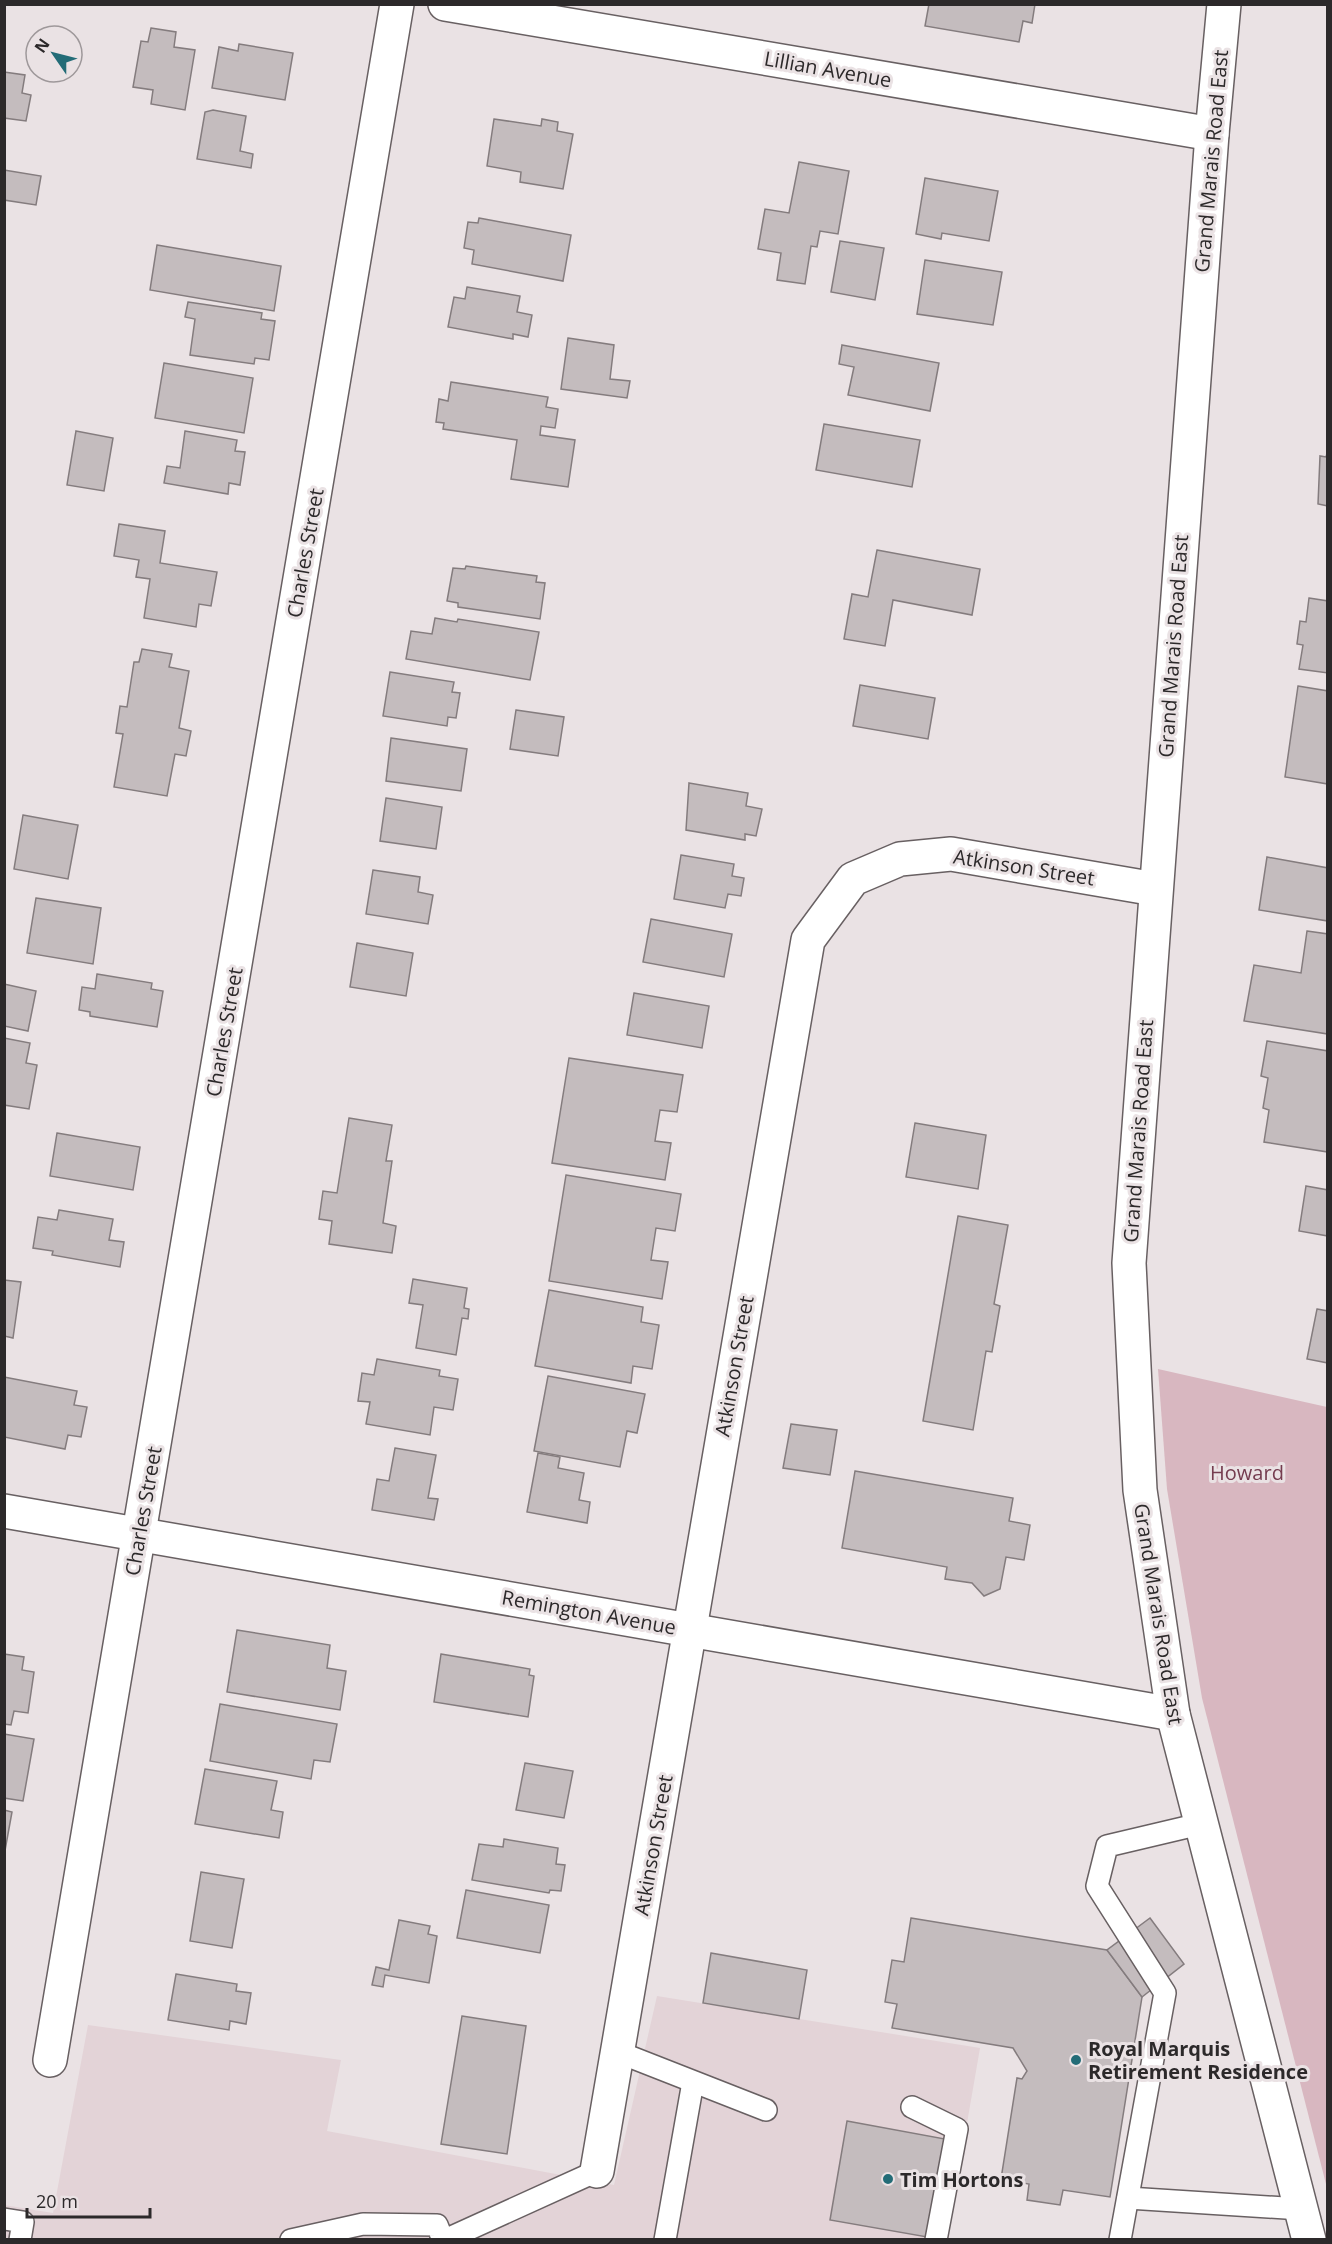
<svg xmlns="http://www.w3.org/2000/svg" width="1332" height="2244" viewBox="0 0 1332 2244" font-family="'Open Sans',sans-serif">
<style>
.built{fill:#e3d3d7}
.green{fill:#d8b7c0}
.building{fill:#c4bcbe;stroke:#847c7e;stroke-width:1.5}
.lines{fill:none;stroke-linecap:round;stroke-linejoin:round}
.service-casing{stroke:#686062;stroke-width:24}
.minor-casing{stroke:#686062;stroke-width:36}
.tertiary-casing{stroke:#686062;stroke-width:36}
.service{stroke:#fff;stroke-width:21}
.minor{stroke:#fff;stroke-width:33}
.tertiary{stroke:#fff;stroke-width:33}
.poi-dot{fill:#236c77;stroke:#eae2e4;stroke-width:2}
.labels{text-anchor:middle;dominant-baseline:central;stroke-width:6;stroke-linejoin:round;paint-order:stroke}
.street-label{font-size:20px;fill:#2c292a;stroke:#eae2e4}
.park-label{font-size:20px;fill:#753c4f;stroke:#eae2e4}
.poi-label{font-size:20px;font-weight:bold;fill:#2c292a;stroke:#eae2e4;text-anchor:start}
</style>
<rect width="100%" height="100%" fill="#eae2e4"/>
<path class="built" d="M 657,1996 L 980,2048 L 947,2239 L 5,2240 L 4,2205 L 53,2213 L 88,2025 L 341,2060 L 327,2131 L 614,2185 Z"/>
<path class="green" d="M 1158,1369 L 1327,1407 L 1327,2188 L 1202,1698 L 1167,1489 Z"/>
<g class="building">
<path d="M 929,4 L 1035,4 L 1032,23 L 1023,21 L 1019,42 L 925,26 Z"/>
<path d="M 151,28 L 176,32 L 174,47 L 195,50 L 185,110 L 151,104 L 153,90 L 133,87 L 141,41 L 148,42 Z"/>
<path d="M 239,44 L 293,53 L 285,100 L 212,88 L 219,47 L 238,51 Z"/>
<path d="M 4,72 L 25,75 L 22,93 L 31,95 L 26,121 L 4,118 Z"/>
<path d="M 213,110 L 246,116 L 240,151 L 253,154 L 251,168 L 197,159 L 205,112 Z"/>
<path d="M 494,119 L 541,126 L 542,119 L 558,122 L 557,131 L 573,134 L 563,189 L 520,182 L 521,172 L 487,166 Z"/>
<path d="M 799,162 L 849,171 L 838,234 L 820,231 L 817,247 L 811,246 L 805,284 L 777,280 L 781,253 L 758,249 L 765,209 L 789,213 Z"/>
<path d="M 4,170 L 41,176 L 36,205 L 4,200 Z"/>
<path d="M 925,178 L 998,191 L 989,241 L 942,233 L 941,239 L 916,234 Z"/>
<path d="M 479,218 L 571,235 L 563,281 L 472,264 L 474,250 L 464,248 L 468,222 L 478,223 Z"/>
<path d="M 840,241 L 884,248 L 875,300 L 831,292 Z"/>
<path d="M 157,245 L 281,266 L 274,311 L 150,290 Z"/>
<path d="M 925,260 L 1002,272 L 993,325 L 917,314 Z"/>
<path d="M 467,287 L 520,296 L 517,312 L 532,315 L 528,337 L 513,334 L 513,339 L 448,327 L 454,297 L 465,299 Z"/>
<path d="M 188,302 L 262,313 L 261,319 L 275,321 L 269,360 L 255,358 L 254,364 L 190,355 L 195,319 L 185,317 Z"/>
<path d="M 568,338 L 614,345 L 610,379 L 630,381 L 627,398 L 561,389 Z"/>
<path d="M 842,345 L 939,363 L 930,411 L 848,395 L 854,367 L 839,364 Z"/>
<path d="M 164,363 L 253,378 L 244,433 L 155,418 Z"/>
<path d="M 451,382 L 548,397 L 546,407 L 558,409 L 555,428 L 541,426 L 540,435 L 575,440 L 568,487 L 511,479 L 517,440 L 443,429 L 444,423 L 436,422 L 439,399 L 448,401 Z"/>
<path d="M 824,424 L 920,440 L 912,487 L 816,470 Z"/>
<path d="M 76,431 L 113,438 L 104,491 L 67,485 Z"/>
<path d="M 185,431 L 237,440 L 235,451 L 245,452 L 240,485 L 229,483 L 228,494 L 164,483 L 167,466 L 180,468 Z"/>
<path d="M 1328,450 L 1328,506 L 1318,504 L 1320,456 L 1326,457 Z"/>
<path d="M 119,524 L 165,531 L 160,563 L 217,572 L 211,606 L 199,604 L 196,627 L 144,618 L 150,579 L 136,577 L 139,560 L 114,556 Z"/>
<path d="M 877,550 L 980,569 L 972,615 L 893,600 L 885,646 L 844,639 L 852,594 L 868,597 Z"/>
<path d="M 466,566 L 537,576 L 536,582 L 545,583 L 540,619 L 458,607 L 458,603 L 447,601 L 453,568 L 465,569 Z"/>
<path d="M 1309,598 L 1328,601 L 1328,673 L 1299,669 L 1303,645 L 1297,644 L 1300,621 L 1306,622 Z"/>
<path d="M 435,618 L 457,622 L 458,619 L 539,632 L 530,680 L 406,659 L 411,631 L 432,634 Z"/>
<path d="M 142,649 L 172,654 L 169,667 L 189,671 L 179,728 L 191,731 L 186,756 L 175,754 L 167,796 L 114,787 L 123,734 L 116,733 L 120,706 L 127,707 L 134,662 L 139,662 Z"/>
<path d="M 390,672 L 454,682 L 452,692 L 460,693 L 456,718 L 448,717 L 447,726 L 383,716 Z"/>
<path d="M 860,685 L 935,698 L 928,739 L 853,726 Z"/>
<path d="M 1298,686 L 1328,691 L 1328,784 L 1285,777 Z"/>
<path d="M 516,710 L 564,717 L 558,756 L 510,749 Z"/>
<path d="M 391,738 L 467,749 L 461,791 L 386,781 Z"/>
<path d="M 689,783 L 748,793 L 746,806 L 762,809 L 756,836 L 745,834 L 745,840 L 686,830 Z"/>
<path d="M 386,798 L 442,807 L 436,849 L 380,841 Z"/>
<path d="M 23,815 L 78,825 L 68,879 L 14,869 Z"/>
<path d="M 681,855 L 734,864 L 732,876 L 744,878 L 741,896 L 728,894 L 725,908 L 674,899 Z"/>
<path d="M 1267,857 L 1328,868 L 1328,921 L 1259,910 Z"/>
<path d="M 373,870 L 420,877 L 418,892 L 433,895 L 428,924 L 366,914 Z"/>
<path d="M 36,898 L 101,908 L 93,964 L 27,953 Z"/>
<path d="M 651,919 L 732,934 L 724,977 L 643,962 Z"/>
<path d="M 1307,931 L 1328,934 L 1328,1034 L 1244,1021 L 1254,965 L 1301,973 Z"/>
<path d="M 357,943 L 413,953 L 406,996 L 350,987 Z"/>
<path d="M 97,974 L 152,983 L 151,989 L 163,991 L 157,1027 L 90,1016 L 90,1012 L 79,1010 L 82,987 L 95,989 Z"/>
<path d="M 4,984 L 36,991 L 28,1031 L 4,1026 Z"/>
<path d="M 634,993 L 709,1006 L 702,1048 L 627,1035 Z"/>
<path d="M 4,1038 L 30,1043 L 26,1063 L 37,1065 L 29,1109 L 4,1105 Z"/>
<path d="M 1267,1041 L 1328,1051 L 1328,1152 L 1264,1142 L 1269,1110 L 1263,1108 L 1268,1078 L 1261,1076 Z"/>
<path d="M 569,1058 L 683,1075 L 677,1112 L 660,1110 L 655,1141 L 671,1143 L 665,1180 L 552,1163 Z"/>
<path d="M 349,1118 L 392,1125 L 386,1161 L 392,1161 L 383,1223 L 396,1226 L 392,1253 L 329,1244 L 332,1221 L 319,1219 L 323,1191 L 337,1193 Z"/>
<path d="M 915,1123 L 986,1135 L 978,1189 L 906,1177 Z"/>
<path d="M 57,1133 L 140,1147 L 133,1190 L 50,1176 Z"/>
<path d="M 566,1175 L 681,1194 L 675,1231 L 656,1228 L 651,1260 L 668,1262 L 662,1299 L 549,1281 Z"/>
<path d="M 1306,1186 L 1328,1190 L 1328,1236 L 1299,1231 Z"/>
<path d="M 59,1210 L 113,1219 L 109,1240 L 124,1242 L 120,1267 L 52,1255 L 53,1251 L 33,1248 L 38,1217 L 57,1220 Z"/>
<path d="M 958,1216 L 1008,1225 L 994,1304 L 1000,1306 L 992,1352 L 986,1351 L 973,1430 L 923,1421 Z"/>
<path d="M 413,1279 L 467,1288 L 464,1308 L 469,1309 L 468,1319 L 462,1318 L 456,1355 L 416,1348 L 423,1305 L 409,1303 Z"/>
<path d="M 4,1280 L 21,1282 L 13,1338 L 4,1336 Z"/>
<path d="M 549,1290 L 643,1307 L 641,1322 L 659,1325 L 652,1369 L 633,1366 L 631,1383 L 535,1366 Z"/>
<path d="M 1317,1309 L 1328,1311 L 1328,1363 L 1307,1359 Z"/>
<path d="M 377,1359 L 440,1370 L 439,1376 L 458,1379 L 453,1410 L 434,1407 L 430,1435 L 366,1424 L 370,1402 L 358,1401 L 362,1373 L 374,1375 Z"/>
<path d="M 548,1376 L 645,1394 L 637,1433 L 627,1431 L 620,1467 L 534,1451 Z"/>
<path d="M 4,1377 L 77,1391 L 74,1405 L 87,1407 L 81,1437 L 68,1435 L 65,1449 L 4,1437 Z"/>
<path d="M 791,1424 L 837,1430 L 830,1475 L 783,1468 Z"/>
<path d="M 395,1448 L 436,1455 L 428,1498 L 438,1499 L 434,1520 L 372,1510 L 377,1479 L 389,1481 Z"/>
<path d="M 538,1453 L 560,1457 L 558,1468 L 584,1473 L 579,1500 L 590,1502 L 587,1523 L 527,1512 Z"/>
<path d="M 855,1471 L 1013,1498 L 1009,1521 L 1030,1525 L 1024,1560 L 1006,1557 L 1000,1589 L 984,1596 L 972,1583 L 945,1579 L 947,1567 L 842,1548 Z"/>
<path d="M 237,1630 L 330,1645 L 327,1668 L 346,1671 L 340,1710 L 227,1692 Z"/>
<path d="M 4,1654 L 24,1657 L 22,1670 L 34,1672 L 28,1713 L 14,1711 L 11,1725 L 4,1724 Z"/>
<path d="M 441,1654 L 530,1669 L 529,1675 L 534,1676 L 528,1717 L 434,1702 Z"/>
<path d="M 220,1704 L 337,1724 L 330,1762 L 314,1760 L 311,1779 L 210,1761 Z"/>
<path d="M 4,1734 L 34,1739 L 23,1801 L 4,1798 Z"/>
<path d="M 525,1763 L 573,1771 L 564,1818 L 516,1810 Z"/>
<path d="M 205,1769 L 277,1781 L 271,1810 L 283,1812 L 279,1838 L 195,1824 Z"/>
<path d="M 4,1810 L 12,1812 L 4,1856 Z"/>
<path d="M 504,1839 L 558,1848 L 556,1864 L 565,1865 L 561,1891 L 550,1890 L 549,1893 L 472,1880 L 479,1844 L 503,1847 Z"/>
<path d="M 201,1872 L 244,1879 L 232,1948 L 190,1941 Z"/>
<path d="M 466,1890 L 549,1905 L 540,1953 L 457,1938 Z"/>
<path d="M 911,1918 L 1107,1950 L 1142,1997 L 1110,2197 L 1063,2190 L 1060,2205 L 1027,2200 L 1029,2184 L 1001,2179 L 1017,2078 L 1022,2079 L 1027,2071 L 1013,2048 L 892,2028 L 897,2004 L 885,2002 L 892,1960 L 904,1962 Z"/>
<path d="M 1150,1918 L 1184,1964 L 1142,1997 L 1107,1950 Z"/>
<path d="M 399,1920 L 430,1926 L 428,1934 L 437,1936 L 429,1983 L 385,1975 L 383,1987 L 372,1985 L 376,1967 L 389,1970 Z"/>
<path d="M 711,1953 L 807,1970 L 799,2019 L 703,2003 Z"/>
<path d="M 176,1974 L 237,1984 L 236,1991 L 251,1993 L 246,2024 L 230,2021 L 229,2030 L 168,2020 Z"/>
<path d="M 462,2016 L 526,2026 L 507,2154 L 441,2144 Z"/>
<path d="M 847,2121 L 945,2139 L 927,2237 L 830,2220 Z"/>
</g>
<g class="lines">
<defs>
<g id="service">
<path d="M 618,2052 L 766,2110"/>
<path d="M 912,2107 L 957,2129 L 936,2240"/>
<path d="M 1128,2198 L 1301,2209"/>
<path d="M 4,2219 L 23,2222 L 20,2240"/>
<path d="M 291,2240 L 363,2224 L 437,2225 L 443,2240"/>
<path d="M 445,2240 L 597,2171"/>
<path d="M 665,2240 L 693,2082"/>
<path d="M 1120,2240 L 1165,1993 L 1097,1886 L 1107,1846 L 1200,1824"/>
</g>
<g id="minor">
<path d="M 445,4 L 1212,134"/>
<path d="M 4,1511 L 1173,1714"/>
<path d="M 50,2060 L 397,4"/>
<path d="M 597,2171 L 808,940 L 853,879 L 900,859 L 951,854 L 1155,889"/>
</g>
<path id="tertiary" d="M 1224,4 L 1212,134 L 1129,1263 L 1140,1490 L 1173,1714 L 1309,2240"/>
</defs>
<use href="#service" class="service-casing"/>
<use href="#minor" class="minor-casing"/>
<use href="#tertiary" class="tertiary-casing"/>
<use href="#service" class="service"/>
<use href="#minor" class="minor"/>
<use href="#tertiary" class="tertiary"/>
</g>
<g class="poi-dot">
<circle cx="1076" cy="2060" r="6"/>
<circle cx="888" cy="2179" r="6"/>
</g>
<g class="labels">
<g class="street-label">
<text transform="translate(828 69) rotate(10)">Lillian Avenue</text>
<text transform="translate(1211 161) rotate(-85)">Grand Marais Road East</text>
<text transform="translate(305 553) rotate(-80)">Charles Street</text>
<text transform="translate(1173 646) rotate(-86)">Grand Marais Road East</text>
<text transform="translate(1024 867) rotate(9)">Atkinson Street</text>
<text transform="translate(224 1032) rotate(-80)">Charles Street</text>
<text transform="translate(1138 1131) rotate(-86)">Grand Marais Road East</text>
<text transform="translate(734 1366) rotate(-80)">Atkinson Street</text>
<text transform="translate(143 1511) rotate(-80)">Charles Street</text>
<text transform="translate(589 1612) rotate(10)">Remington Avenue</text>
<text transform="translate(1159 1614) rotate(81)">Grand Marais Road East</text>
<text transform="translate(653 1845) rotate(-80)">Atkinson Street</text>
</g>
<g class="park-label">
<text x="1247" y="1472">Howard</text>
</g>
<g class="poi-label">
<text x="1088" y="2048">Royal Marquis<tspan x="1088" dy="23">Retirement Residence</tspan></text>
<text x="900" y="2179">Tim Hortons</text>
</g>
</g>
<rect width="1332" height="2244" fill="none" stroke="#2c292a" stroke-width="12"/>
<g transform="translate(54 54) rotate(305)"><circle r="28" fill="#eae2e4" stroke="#9e989a" stroke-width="1.5"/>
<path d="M0-4.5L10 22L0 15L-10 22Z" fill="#236c77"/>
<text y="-9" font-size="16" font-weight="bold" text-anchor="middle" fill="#2c292a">N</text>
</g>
<path d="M27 2208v9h123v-9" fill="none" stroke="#2c292a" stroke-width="3"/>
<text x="36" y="2208" font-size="18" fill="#2c292a" stroke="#eae2e4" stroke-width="4.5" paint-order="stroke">20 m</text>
</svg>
